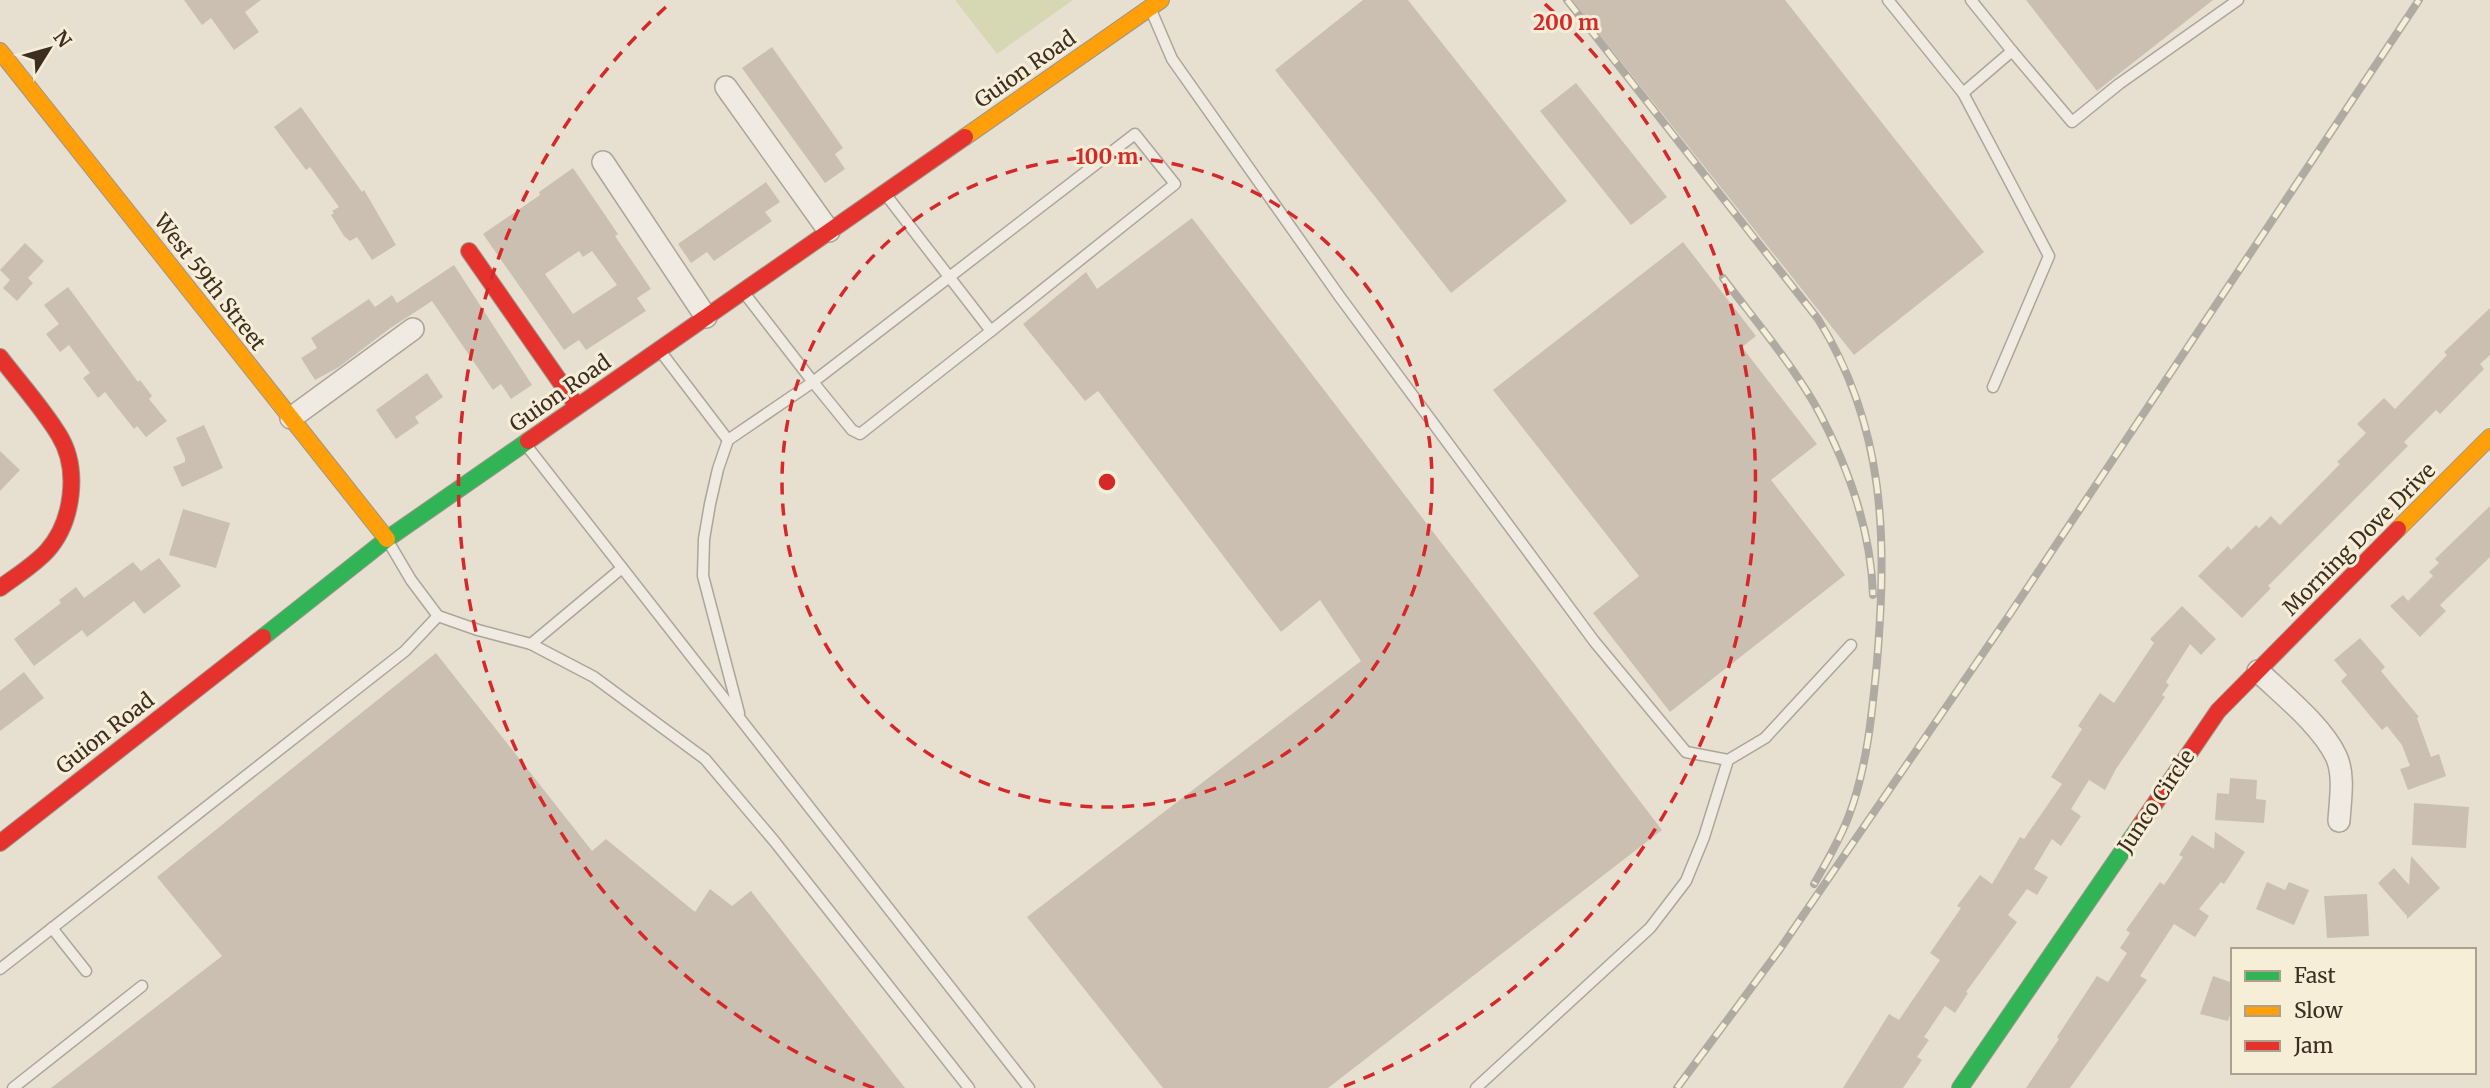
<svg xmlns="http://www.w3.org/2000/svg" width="2490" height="1088" viewBox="0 0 2490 1088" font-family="Merriweather,serif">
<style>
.green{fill:#d6d7b3}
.building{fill:#cbbfb2;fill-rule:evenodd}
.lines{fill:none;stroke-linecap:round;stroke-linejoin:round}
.lane-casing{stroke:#ada599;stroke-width:13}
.street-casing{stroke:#ada599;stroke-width:24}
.fast-casing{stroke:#9c958a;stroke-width:18}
.slow-casing{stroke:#9c958a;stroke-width:18}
.jam-casing{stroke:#9c958a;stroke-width:18}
.lane{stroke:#efebe3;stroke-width:10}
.street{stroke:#efebe3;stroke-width:21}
.fast{stroke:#30b455;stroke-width:16}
.slow{stroke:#ff9f0a;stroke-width:16}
.jam{stroke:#e5322d;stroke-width:16}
.rail-casing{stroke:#afaaa2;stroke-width:8}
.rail{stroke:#f7eed8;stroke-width:5;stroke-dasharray:16;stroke-linecap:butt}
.ring{fill:none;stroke:#d62828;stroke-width:3.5;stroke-dasharray:12 9}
.labels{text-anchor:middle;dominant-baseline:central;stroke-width:6;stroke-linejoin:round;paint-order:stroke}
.street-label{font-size:21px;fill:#3d2e20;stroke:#f7eed8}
.centre{fill:#d62828;stroke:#f7eed8;stroke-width:3.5}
.ring-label{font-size:21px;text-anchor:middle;font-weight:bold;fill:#d62828;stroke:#f7eed8;stroke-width:6;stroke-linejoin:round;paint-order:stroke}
</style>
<rect width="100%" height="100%" fill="#e7e0d1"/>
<path class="green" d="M 955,0 L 1073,0 L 997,54 Z"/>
<g class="building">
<path d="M 184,0 L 261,0 L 245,12 L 259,32 L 234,50 L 211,18 L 202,25 Z"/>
<path d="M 1363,0 L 1408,0 L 1567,201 L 1451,293 L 1275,70 Z"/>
<path d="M 1572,0 L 1785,0 L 1984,252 L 1854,355 Z"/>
<path d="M 2026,0 L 2213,0 L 2097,91 Z"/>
<path d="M 772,47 L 843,148 L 835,154 L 845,169 L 825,183 L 742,68 Z"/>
<path d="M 1576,83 L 1667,197 L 1631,225 L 1540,111 Z"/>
<path d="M 301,107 L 362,192 L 364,190 L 396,245 L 372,260 L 357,237 L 350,241 L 344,236 L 331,215 L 334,213 L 332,211 L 339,207 L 310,167 L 306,170 L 274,127 Z"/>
<path d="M 573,168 L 618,234 L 615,236 L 651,289 L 637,298 L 646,311 L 586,350 L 579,340 L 564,350 L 483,234 L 540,195 L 539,192 ZM 579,251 L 583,257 L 592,251 L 617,285 L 573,314 L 545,274 Z"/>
<path d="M 766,182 L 780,202 L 765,212 L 772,221 L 714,261 L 707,252 L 691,263 L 678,244 Z"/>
<path d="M 1192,218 L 1662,830 L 1328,1088 L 1163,1088 L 1027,917 L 1361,661 L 1320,600 L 1281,632 L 1098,391 L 1085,401 L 1023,324 L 1086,272 L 1097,289 Z"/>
<path d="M 1683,242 L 1756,336 L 1742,347 L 1817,444 L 1771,480 L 1845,575 L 1670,712 L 1593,613 L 1639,576 L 1493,390 Z"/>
<path d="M 25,243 L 44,261 L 28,278 L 33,283 L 17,301 L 3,288 L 10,280 L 0,270 Z"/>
<path d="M 454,265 L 532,385 L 511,399 L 501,384 L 493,390 L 432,301 L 389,329 L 339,367 L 315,380 L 301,358 L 317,348 L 311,338 L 369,299 L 375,307 L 392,295 L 397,303 Z"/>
<path d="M 68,287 L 138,382 L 140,380 L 152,396 L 149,399 L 167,421 L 146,437 L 137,426 L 134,429 L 105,392 L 98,398 L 83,378 L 90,373 L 69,345 L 60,352 L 46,334 L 59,324 L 44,305 Z"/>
<path d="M 2490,308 L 2490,355 L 2480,364 L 2484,369 L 2440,414 L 2436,410 L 2404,442 L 2408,446 L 2268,586 L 2271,588 L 2242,618 L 2198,576 L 2228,546 L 2231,550 L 2256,525 L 2259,528 L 2271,516 L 2280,525 L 2340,464 L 2337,462 L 2366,433 L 2357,424 L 2384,398 L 2395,409 L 2447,355 L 2444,352 Z"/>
<path d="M 427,373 L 443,397 L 415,417 L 419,423 L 396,439 L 376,410 Z"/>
<path d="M 204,425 L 223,468 L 182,487 L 173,467 L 185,462 L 185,458 L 176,438 Z"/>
<path d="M 0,451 L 20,470 L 0,491 Z"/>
<path d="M 2490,506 L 2490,557 L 2440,605 L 2446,611 L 2420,637 L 2390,606 L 2403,595 L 2408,601 L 2433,576 L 2429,572 L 2439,563 L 2435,559 Z"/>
<path d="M 183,509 L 230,523 L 216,568 L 169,555 Z"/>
<path d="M 159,558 L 181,586 L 144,614 L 134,601 L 87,637 L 82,630 L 34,666 L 14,639 L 61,603 L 59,600 L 76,587 L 84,598 L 133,562 L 141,571 Z"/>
<path d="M 2182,606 L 2216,639 L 2201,655 L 2190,644 L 2166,682 L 2169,685 L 2162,695 L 2165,697 L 2116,769 L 2105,790 L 2089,780 L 2071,809 L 2081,816 L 2061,846 L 2052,839 L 2034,869 L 2048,877 L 2037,895 L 2027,889 L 2008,915 L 2017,922 L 1966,992 L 1968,993 L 1955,1013 L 1945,1006 L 1924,1037 L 1929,1040 L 1917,1057 L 1922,1060 L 1903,1088 L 1843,1088 L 1889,1014 L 1899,1020 L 1940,960 L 1930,953 L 1961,908 L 1957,906 L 1980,875 L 1992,884 L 2020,837 L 2024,839 L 2062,784 L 2051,777 L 2082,729 L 2078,726 L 2100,693 L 2114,703 L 2154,643 L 2150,639 Z"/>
<path d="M 2360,638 L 2385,667 L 2381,671 L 2419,717 L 2417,718 L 2431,757 L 2439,754 L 2446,776 L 2408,790 L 2400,769 L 2410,766 L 2402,745 L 2387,726 L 2382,730 L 2341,681 L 2347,675 L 2334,660 Z"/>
<path d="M 436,653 L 592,851 L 606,839 L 695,912 L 710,889 L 732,906 L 751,891 L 905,1088 L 51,1088 L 222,956 L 157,877 Z"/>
<path d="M 24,672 L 44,698 L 0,731 L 0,691 Z"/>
<path d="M 2230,778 L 2257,780 L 2256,799 L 2266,800 L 2264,823 L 2215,820 L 2217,793 L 2229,794 Z"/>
<path d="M 2414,803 L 2469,807 L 2466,848 L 2412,845 Z"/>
<path d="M 2215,832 L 2245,852 L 2224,884 L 2221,882 L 2199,909 L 2209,916 L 2195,937 L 2174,924 L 2140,976 L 2147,980 L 2070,1088 L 2026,1088 L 2059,1039 L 2057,1037 L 2097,976 L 2108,982 L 2127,953 L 2120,948 L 2130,933 L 2126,930 L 2160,882 L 2164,885 L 2183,857 L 2179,855 L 2192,835 L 2214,849 Z"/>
<path d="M 2411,856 L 2440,888 L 2407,919 L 2407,916 L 2378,883 L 2394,868 L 2409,885 Z"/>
<path d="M 2267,882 L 2285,890 L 2289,882 L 2309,890 L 2294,925 L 2256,909 Z"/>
<path d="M 2367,894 L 2369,936 L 2327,938 L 2324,896 Z"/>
<path d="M 2213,976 L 2233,983 L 2233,1016 L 2230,1015 L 2228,1021 L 2200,1014 Z"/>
</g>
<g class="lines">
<defs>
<g id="lane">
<path d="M 1888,0 L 1963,93 L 2012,51 L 2072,122 L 2119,84 L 2238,0"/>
<path d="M 1971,0 L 2012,51"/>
<path d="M 1151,10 L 1172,59 L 1340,297 L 1594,641 L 1686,752 L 1728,760 L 1765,738 L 1851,645"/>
<path d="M 1963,93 L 2049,256 L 1993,387"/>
<path d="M 745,294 L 813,382 L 1135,134 L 1175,184 L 991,331 L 886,195"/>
<path d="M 661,352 L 728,440 L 813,382 L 852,430 L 860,434 L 991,331"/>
<path d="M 728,440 L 718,469 L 710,504 L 704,539 L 703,576 L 739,713"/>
<path d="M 526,445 L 1029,1088"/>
<path d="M 388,541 L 411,580 L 438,616 L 478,630 L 531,644 L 594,677 L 705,759 L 775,842 L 969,1088"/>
<path d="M 531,644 L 622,568"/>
<path d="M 52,928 L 86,971"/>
<path d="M 0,969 L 405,651 L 438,616"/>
<path d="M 13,1088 L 142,986"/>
<path d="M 1476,1088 L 1650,928 L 1686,881 L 1704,837 L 1728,760"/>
</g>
<g id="street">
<path d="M 726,87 L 829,231"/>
<path d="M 603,162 L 706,317"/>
<path d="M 291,418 L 413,329"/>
<path d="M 2258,671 C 2283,695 2321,725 2336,756 C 2345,775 2340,801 2339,821"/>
</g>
<g id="fast">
<path d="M 263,637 L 387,539 L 528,441"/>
<path d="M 1960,1088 L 2139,827"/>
</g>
<g id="slow">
<path d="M 0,51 L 387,539"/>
<path d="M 965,137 L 1161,0"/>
<path d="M 2398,529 L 2490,437"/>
</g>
<g id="jam">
<path d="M 469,251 L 577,406"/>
<path d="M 0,357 C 19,382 42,407 59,435 C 80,469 73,522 47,551 C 33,566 16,576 0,588"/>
<path d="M 528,441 L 965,137"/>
<path d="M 2139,827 L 2218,711 L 2398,529"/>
<path d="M 0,843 L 263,637"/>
</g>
</defs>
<use href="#lane" class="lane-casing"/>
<use href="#street" class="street-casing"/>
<use href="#fast" class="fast-casing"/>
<use href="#slow" class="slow-casing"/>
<use href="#jam" class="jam-casing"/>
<use href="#lane" class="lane"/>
<use href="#street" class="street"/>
<use href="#fast" class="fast"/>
<use href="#slow" class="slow"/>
<use href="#jam" class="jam"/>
<defs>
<g id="rail">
<path d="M 1567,0 L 1818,319 C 1886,428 1887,539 1877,662 C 1872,714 1867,769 1848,818 C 1839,841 1826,863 1814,884"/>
<path d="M 1723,278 C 1754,319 1788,359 1814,403 C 1846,461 1871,528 1873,595"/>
<path d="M 1677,1088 L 1780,949 L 2010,614 L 2419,0"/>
</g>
</defs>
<use href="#rail" class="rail-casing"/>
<use href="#rail" class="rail"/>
</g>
<g class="ring">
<circle cx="1107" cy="482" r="325"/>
<path d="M874 1088A649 649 0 0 1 669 4M1545 4A649 649 0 0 1 1340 1088"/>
</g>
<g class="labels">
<g class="street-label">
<text transform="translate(1025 69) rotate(-35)">Guion Road</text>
<text transform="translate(210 282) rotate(52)">West 59th Street</text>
<text transform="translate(560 393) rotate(-35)">Guion Road</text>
<text transform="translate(2359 539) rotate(-45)">Morning Dove Drive</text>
<text transform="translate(105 733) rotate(-38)">Guion Road</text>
<text transform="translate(2156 801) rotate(-56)">Junco Circle</text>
</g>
</g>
<circle cx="1107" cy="482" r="10" class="centre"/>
<g class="ring-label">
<text x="1566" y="30">200 m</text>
<text x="1107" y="164">100 m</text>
</g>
<rect x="2231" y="948" width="245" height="126" fill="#f7eed8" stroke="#ada18e" stroke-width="2"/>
<rect x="2245" y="971" width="35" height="10" fill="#30b455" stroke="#ada18e" stroke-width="2"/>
<text x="2294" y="983" font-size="21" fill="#3d2e20">Fast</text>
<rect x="2245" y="1006" width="35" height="10" fill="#ff9f0a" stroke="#ada18e" stroke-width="2"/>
<text x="2294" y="1018" font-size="21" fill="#3d2e20">Slow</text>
<rect x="2245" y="1041" width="35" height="10" fill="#e5322d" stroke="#ada18e" stroke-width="2"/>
<text x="2294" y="1053" font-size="21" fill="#3d2e20">Jam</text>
<g transform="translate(49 49) rotate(53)" stroke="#f7eed8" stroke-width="5" paint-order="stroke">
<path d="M0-5L12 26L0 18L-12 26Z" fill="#3d2e20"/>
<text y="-10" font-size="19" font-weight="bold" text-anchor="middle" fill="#3d2e20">N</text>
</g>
</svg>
